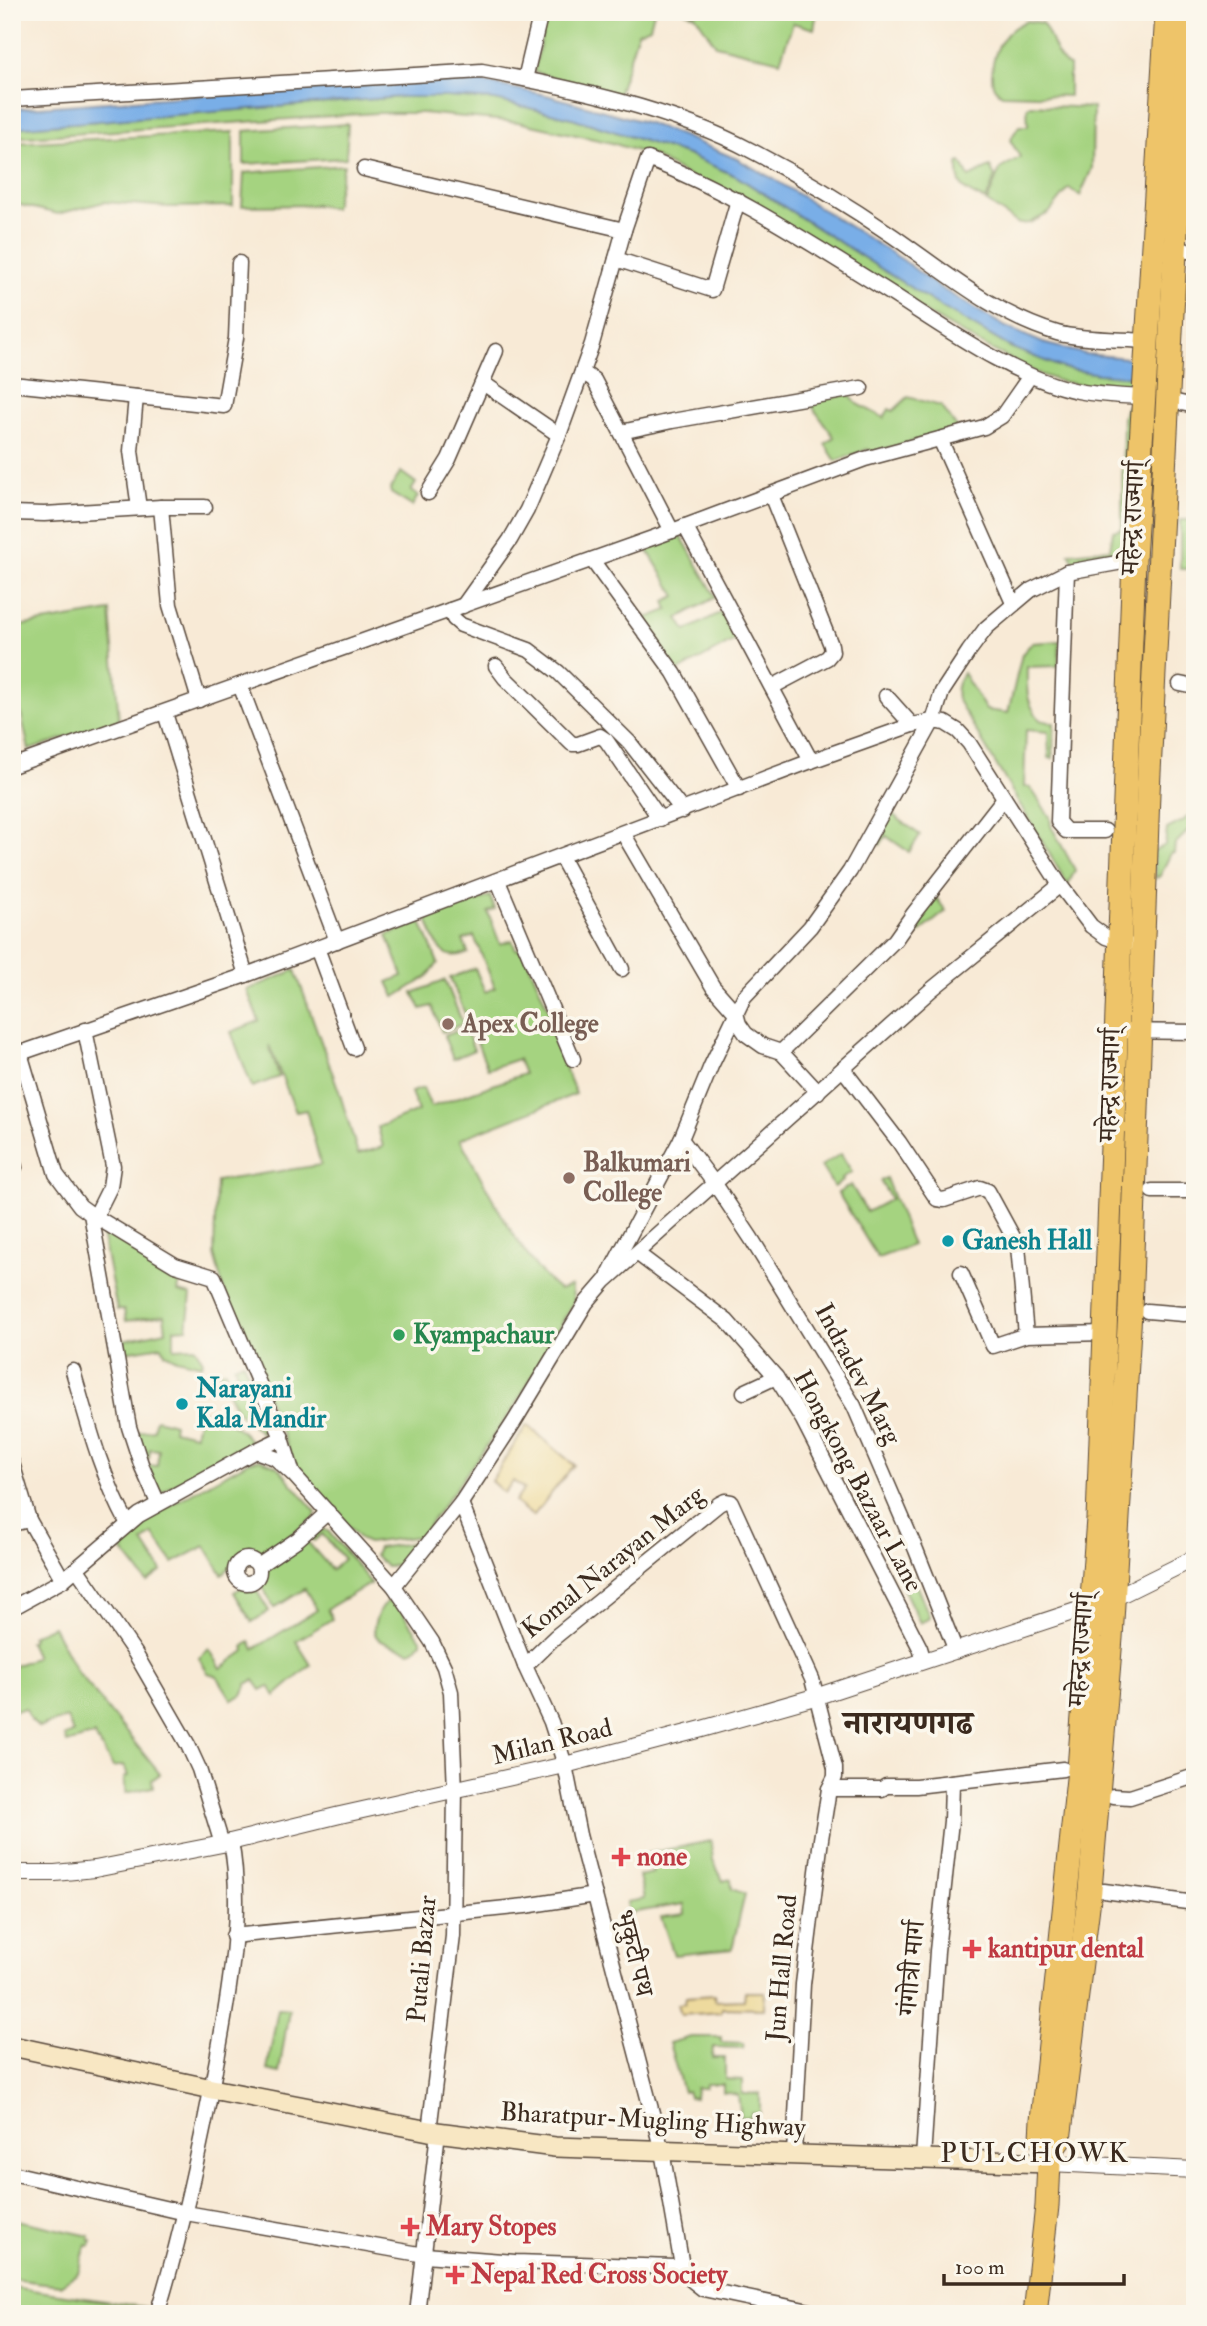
<svg xmlns="http://www.w3.org/2000/svg" width="1207" height="2326" viewBox="0 0 1207 2326" font-family="'IM FELL Double Pica','Noto Serif Devanagari',serif">
<style>
.green{fill:#a5d380;stroke:#707e4f;stroke-width:2}
.sand{fill:#eeda9e;stroke:#94825e;stroke-width:2}
.water{fill:#79aee7;stroke:#5a6c82;stroke-width:2}
.lines{fill:none;stroke-linecap:round;stroke-linejoin:round}
.minor-casing{stroke:#57473a;stroke-width:17}
.tertiary-casing{stroke:#57473a;stroke-width:18}
.secondary-casing{stroke:#57473a;stroke-width:22}
.trunk-casing{stroke:#57473a;stroke-width:25}
.minor{stroke:#fff;stroke-width:14}
.tertiary{stroke:#fff;stroke-width:16}
.secondary{stroke:#f8e7c3;stroke-width:19}
.trunk{stroke:#eec469;stroke-width:23}
.education-dot{fill:#8d6e63;stroke:#fbf7ec;stroke-width:2.5}
.culture-dot{fill:#0f9aa8;stroke:#fbf7ec;stroke-width:2.5}
.leisure-dot{fill:#2e9e5b;stroke:#fbf7ec;stroke-width:2.5}
.health-dot{fill:#e0444e;stroke:#fbf7ec;stroke-width:2.5}
.labels{text-anchor:middle;dominant-baseline:central;stroke-width:7;stroke-linejoin:round;paint-order:stroke}
.street-label{font-size:26px;fill:#3b2a1e;stroke:#fbf7ec}
.education-label{font-size:26px;font-weight:bold;fill:#785e54;stroke:#fbf7ec;text-anchor:start}
.culture-label{font-size:26px;font-weight:bold;fill:#0d838f;stroke:#fbf7ec;text-anchor:start}
.leisure-label{font-size:26px;font-weight:bold;fill:#27864d;stroke:#fbf7ec;text-anchor:start}
.health-label{font-size:26px;font-weight:bold;fill:#be3a42;stroke:#fbf7ec;text-anchor:start}
.neighbourhood-label{font-size:28px;letter-spacing:2px;fill:#3b2a1e;stroke:#fbf7ec}
.district-label{font-size:33px;font-weight:bold;fill:#3b2a1e;stroke:#fbf7ec}
</style>
<rect width="100%" height="100%" fill="#fbf7ec"/>
<filter id="ink" filterUnits="userSpaceOnUse"><feTurbulence type="fractalNoise" baseFrequency=".0143" numOctaves="2"/><feDisplacementMap in="SourceGraphic" scale="14" xChannelSelector="R" yChannelSelector="G"/><feConvolveMatrix kernelMatrix="1 2 1 2 8 2 1 2 1" color-interpolation-filters="sRGB"/></filter>
<filter id="wash" filterUnits="userSpaceOnUse"><feTurbulence type="fractalNoise" baseFrequency=".00686" numOctaves="4" result="noise"/><feDisplacementMap in="SourceGraphic" scale="28" xChannelSelector="R" yChannelSelector="G"/><feGaussianBlur stdDeviation="1.57" result="paint"/><feColorMatrix in="noise" values="0 0 0 0 0 0 0 0 0 0 0 0 0 0 0 0 0 1.4 0 .05"/><feComposite in="paint" operator="in"/></filter>
<g filter="url(#wash)">
<rect width="100%" height="100%" fill="#f8ead6"/>
<g class="green">
<path d="M 547,12 L 654,12 L 650,27 L 638,32 L 618,95 L 534,72 Z"/>
<path d="M 685,12 L 817,12 L 814,29 L 793,23 L 780,61 L 716,45 L 695,15 Z"/>
<path d="M 1027,21 L 1042,23 C 1053,37 1053,57 1069,66 L 1069,96 L 1002,94 C 991,89 992,81 992,70 C 994,48 1006,28 1027,21 Z"/>
<path d="M 401,97 L 447,97 L 495,100 L 572,118 L 688,155 L 736,176 L 933,302 L 1010,347 L 1063,368 L 1099,374 L 1150,378 L 1143,390 L 1110,390 L 1059,381 L 1039,374 L 979,343 L 653,156 L 612,143 L 518,122 L 422,113 L 376,113 L 27,137 L 12,136 L 12,128 Z"/>
<path d="M 1030,105 L 1093,108 L 1092,168 L 1080,196 L 1069,188 L 1049,213 L 1030,223 L 1019,224 L 987,202 L 1000,169 L 1020,157 L 1010,140 L 1019,126 L 1028,126 L 1027,108 Z"/>
<path d="M 348,124 L 346,158 L 244,164 L 244,131 Z"/>
<path d="M 233,132 L 233,206 L 169,207 L 104,202 L 58,214 L 12,203 L 12,143 Z"/>
<path d="M 961,162 L 969,177 L 990,167 L 995,177 L 986,201 C 964,190 957,190 958,163 Z"/>
<path d="M 344,165 L 334,208 L 318,205 L 242,206 L 244,173 Z"/>
<path d="M 849,394 L 856,403 L 884,418 L 889,409 L 893,411 L 908,397 L 941,406 L 958,429 L 870,453 L 868,449 L 836,461 L 825,444 L 834,437 L 809,402 Z"/>
<path d="M 1132,402 L 1126,553 L 1075,562 L 1069,553 L 1110,549 L 1113,531 L 1122,529 L 1123,417 L 1126,407 Z"/>
<path d="M 401,472 L 416,483 L 411,491 L 418,496 L 412,506 L 391,493 L 390,489 Z"/>
<rect x="1180" y="520" width="15" height="49"/>
<path d="M 681,536 L 716,597 L 678,618 L 686,631 L 723,611 L 738,638 L 677,672 L 641,617 L 645,615 L 647,618 L 668,610 L 665,601 L 676,596 L 646,548 Z"/>
<path d="M 110,611 L 119,720 L 29,750 L 12,671 L 12,627 Z"/>
<path d="M 1060,641 L 1058,666 L 1027,667 C 1027,689 1025,701 1040,720 L 1054,723 L 1053,759 L 1049,758 L 1048,732 L 1026,730 L 1024,787 L 1030,787 L 1050,817 L 1051,826 L 1075,870 L 1068,885 L 957,699 C 955,688 958,682 963,673 L 986,710 L 1008,713 L 1022,654 L 1032,643 Z"/>
<path d="M 1195,809 L 1195,824 L 1175,844 L 1174,853 L 1171,853 L 1160,876 L 1156,878 L 1153,852 L 1165,845 L 1167,829 L 1183,821 Z"/>
<path d="M 892,814 L 920,835 L 909,852 L 886,836 L 880,845 L 875,842 Z"/>
<path d="M 490,896 L 495,909 L 488,912 L 500,944 L 512,940 L 516,950 L 522,947 L 569,1058 L 566,1070 L 576,1094 L 460,1139 C 485,1183 521,1260 559,1290 L 571,1286 L 574,1301 L 516,1405 L 421,1536 L 368,1543 L 361,1540 L 298,1473 L 223,1287 L 214,1255 L 216,1181 L 321,1165 L 306,1110 L 296,1112 L 269,1045 L 279,1077 L 252,1087 L 231,1032 L 259,1021 L 247,990 L 295,970 L 339,1091 L 358,1154 L 383,1147 L 378,1127 L 418,1111 L 411,1092 L 423,1088 L 431,1107 L 524,1074 L 518,1059 L 488,1069 L 450,978 L 475,968 L 485,992 L 495,988 L 474,936 L 463,940 L 468,953 C 438,963 436,942 427,919 Z"/>
<path d="M 935,896 L 946,911 L 914,937 L 910,930 Z"/>
<path d="M 421,922 L 438,963 L 427,977 L 395,997 L 388,982 L 403,976 L 387,935 Z"/>
<path d="M 445,980 L 463,1024 L 442,1032 L 432,1006 L 421,1009 L 413,993 Z"/>
<path d="M 465,1028 L 474,1050 L 453,1059 L 444,1036 Z"/>
<path d="M 841,1154 L 852,1172 L 842,1178 L 843,1181 L 834,1187 L 821,1166 Z"/>
<path d="M 886,1178 L 912,1245 L 878,1258 L 838,1193 L 851,1185 L 867,1212 L 891,1199 L 880,1181 Z"/>
<path d="M 100,1223 L 181,1275 L 178,1292 L 191,1295 L 187,1328 L 174,1329 L 174,1348 L 195,1347 L 203,1361 L 202,1365 L 177,1359 L 165,1353 L 162,1346 L 124,1352 L 123,1340 L 166,1331 L 164,1315 L 126,1321 L 124,1310 L 117,1310 Z"/>
<path d="M 243,1362 L 267,1420 L 261,1433 L 239,1413 L 218,1373 L 225,1370 L 228,1377 L 237,1373 L 234,1366 Z"/>
<path d="M 200,1411 C 219,1415 240,1426 251,1442 L 158,1494 L 148,1465 L 157,1466 L 159,1450 L 150,1449 L 149,1458 L 145,1458 L 137,1432 L 154,1430 L 155,1420 L 157,1419 L 174,1424 L 173,1430 L 195,1435 Z"/>
<path d="M 259,1459 L 277,1466 L 316,1512 L 314,1518 L 259,1558 C 238,1545 236,1566 222,1574 L 205,1546 L 173,1563 L 153,1534 L 143,1542 L 162,1571 L 147,1582 L 116,1542 L 134,1525 L 248,1462 Z"/>
<path d="M 322,1529 L 328,1531 L 371,1583 L 327,1609 L 332,1619 L 296,1641 L 311,1665 L 275,1696 L 269,1686 L 261,1690 L 254,1680 L 247,1684 L 242,1695 L 232,1700 L 217,1676 L 208,1673 L 199,1658 L 209,1649 L 221,1668 L 245,1651 L 244,1646 L 250,1642 L 254,1649 L 317,1610 L 305,1589 L 274,1608 L 261,1584 L 265,1577 L 266,1568 L 307,1541 L 332,1570 L 344,1559 L 322,1534 L 314,1541 L 310,1538 Z"/>
<path d="M 416,1542 C 410,1555 401,1567 386,1567 L 375,1555 L 378,1548 Z"/>
<path d="M 912,1575 L 930,1618 L 920,1623 L 899,1580 Z"/>
<path d="M 241,1588 L 255,1588 L 269,1611 L 252,1622 L 234,1592 Z"/>
<path d="M 388,1601 L 395,1602 L 421,1639 L 421,1642 L 415,1649 L 410,1651 C 392,1644 367,1644 376,1619 C 379,1611 381,1607 388,1601 Z"/>
<path d="M 53,1626 L 76,1670 L 160,1774 L 152,1780 L 153,1787 L 126,1793 L 124,1778 L 128,1776 L 124,1765 L 113,1767 L 94,1735 L 67,1743 L 65,1736 L 73,1733 L 67,1718 L 39,1727 L 30,1719 L 25,1708 L 12,1712 L 12,1667 L 36,1657 L 29,1642 L 33,1639 L 31,1636 Z"/>
<path d="M 711,1841 L 713,1860 L 723,1881 L 731,1879 L 732,1889 L 745,1894 L 732,1949 L 674,1955 L 661,1917 L 685,1914 L 684,1904 L 629,1913 L 627,1902 L 644,1899 L 639,1876 L 653,1873 L 651,1861 L 646,1861 L 644,1854 Z"/>
<path d="M 278,2009 L 289,2010 L 279,2073 L 267,2070 Z"/>
<path d="M 691,2037 L 721,2037 L 721,2042 L 744,2043 L 744,2048 L 713,2047 L 712,2058 L 725,2058 L 725,2079 L 742,2080 L 742,2094 L 760,2094 L 760,2113 L 751,2113 L 751,2117 L 741,2117 L 738,2095 L 723,2092 L 723,2084 L 706,2084 L 705,2088 L 696,2088 L 695,2098 L 689,2097 L 687,2091 L 683,2092 L 669,2043 Z"/>
<path d="M 12,2219 L 90,2236 L 89,2240 L 92,2241 L 90,2246 L 86,2245 L 78,2273 L 60,2285 L 12,2279 Z"/>
<path d="M 12,2287 L 191,2314 L 12,2314 Z"/>
</g>
<g class="sand">
<path d="M 527,1425 L 574,1465 L 533,1516 L 515,1502 L 524,1489 L 513,1481 L 504,1493 L 491,1481 Z"/>
<path d="M 745,1992 L 765,1992 L 764,2009 L 722,2008 L 721,2012 L 681,2015 L 678,2004 L 685,2003 L 686,1997 L 714,1995 L 715,2001 L 744,2000 Z"/>
</g>
<path class="water" d="M 434,80 L 483,82 L 546,95 L 648,123 L 680,135 L 737,159 L 772,178 L 903,260 L 937,286 L 1006,327 L 1043,343 L 1085,354 L 1148,360 L 1147,378 L 1099,374 L 1063,368 L 1010,347 L 933,302 L 736,176 L 688,155 L 572,118 L 495,100 L 447,97 L 401,97 L 12,128 L 12,109 L 369,83 Z"/>
</g>
<g filter="url(#ink)">
<g class="lines">
<defs>
<g id="minor">
<path d="M 525,79 L 541,12"/>
<path d="M 12,99 L 482,71 C 569,87 674,109 752,151 C 800,176 848,205 893,236 C 945,272 995,315 1057,333 C 1081,340 1121,339 1147,341"/>
<path d="M 364,169 L 624,230"/>
<path d="M 1175,249 L 1195,252"/>
<path d="M 616,259 L 712,290 L 738,200"/>
<path d="M 582,372 L 594,380 L 672,531"/>
<path d="M 483,383 L 559,435"/>
<path d="M 12,384 L 224,406 L 236,338 L 239,263"/>
<path d="M 136,397 L 131,451 L 139,508"/>
<path d="M 1167,400 L 1195,406"/>
<path d="M 621,432 L 672,421 L 861,388"/>
<path d="M 940,439 L 1013,603"/>
<path d="M 428,493 L 449,459 L 496,351"/>
<path d="M 771,495 L 831,645 L 832,652 L 827,658 L 772,687"/>
<path d="M 161,507 L 205,507"/>
<path d="M 12,513 L 44,514 L 161,507 L 170,605 L 199,700"/>
<path d="M 685,526 L 811,761"/>
<path d="M 592,560 L 674,673 L 739,789"/>
<path d="M 1067,572 L 1058,822 L 1066,831 L 1105,831"/>
<path d="M 463,606 L 510,540 L 527,510 L 559,435 L 592,344 L 624,230 L 648,159 C 732,192 805,240 881,287 C 937,322 1014,379 1078,391 C 1099,395 1121,396 1142,397"/>
<path d="M 450,610 L 454,619 L 461,625 L 529,650 L 558,672 L 629,742 L 683,811"/>
<path d="M 496,666 L 505,678 L 572,744 L 578,744 L 600,736 L 606,740 L 660,819"/>
<path d="M 1180,684 L 1195,687"/>
<path d="M 240,685 L 337,941"/>
<path d="M 886,696 L 912,725"/>
<path d="M 165,713 L 246,975"/>
<path d="M 12,766 L 672,531 L 865,459 L 984,427 L 1002,416 L 1030,376"/>
<path d="M 623,833 L 713,987 L 736,1013 L 739,1024 L 746,1034 L 763,1046 L 781,1052 L 895,940 L 914,913 L 1004,798"/>
<path d="M 561,857 L 622,969"/>
<path d="M 498,881 L 573,1059"/>
<path d="M 317,948 L 354,1048"/>
<path d="M 85,1030 L 113,1166 L 110,1187 L 95,1217"/>
<path d="M 1115,1031 L 1195,1032"/>
<path d="M 781,1052 L 818,1092"/>
<path d="M 20,1053 L 56,1174 L 80,1206 L 91,1214 L 129,1427 L 142,1467 L 158,1503"/>
<path d="M 12,1056 L 246,975 L 811,761 L 912,725 L 933,721 L 945,723 L 958,731 L 969,743 L 1060,885 L 1091,926 L 1106,937 L 1127,944"/>
<path d="M 843,1069 L 899,1142 L 937,1199 L 944,1200 L 980,1188 L 988,1191 L 1018,1246 L 1026,1335"/>
<path d="M 681,1139 L 717,1187 L 751,1238 L 854,1406 L 916,1550 L 956,1651"/>
<path d="M 12,1168 L 15,1167"/>
<path d="M 1152,1191 L 1195,1191"/>
<path d="M 91,1214 L 175,1265 L 214,1277 L 282,1438 L 293,1474"/>
<path d="M 638,1254 L 727,1321 L 776,1377 L 803,1420 L 920,1648 L 924,1661"/>
<path d="M 961,1273 L 993,1346 L 1026,1335 L 1104,1333"/>
<path d="M 609,1274 L 681,1139 L 711,1066 L 744,997 L 810,927 L 850,871 L 933,721 L 942,692 L 969,651 L 986,628 L 1031,590 L 1067,572 L 1134,560"/>
<path d="M 1147,1311 L 1183,1314 L 1195,1313"/>
<path d="M 73,1371 C 88,1423 101,1475 128,1524"/>
<path d="M 744,1392 L 776,1377"/>
<path d="M 255,1451 L 275,1458 L 294,1475 L 394,1586 L 432,1642 L 444,1667 L 451,1692 L 455,1791 L 453,1936 L 429,2131"/>
<path d="M 12,1463 L 29,1520 L 63,1580"/>
<path d="M 461,1503 L 525,1666 L 551,1722 L 565,1765 L 579,1835 L 662,2151 L 683,2272"/>
<path d="M 12,1524 L 29,1520"/>
<circle cx="247" cy="1571" r="12"/>
<path d="M 258,1566 L 298,1539 L 328,1512"/>
<path d="M 77,1569 L 135,1653 L 188,1745 L 199,1769 L 222,1844"/>
<path d="M 394,1586 L 461,1503 L 514,1422 L 586,1303 L 605,1281 L 931,990 L 1060,885"/>
<path d="M 12,1608 L 63,1580 L 139,1515 L 255,1451 L 282,1438"/>
<path d="M 525,1666 L 555,1637 L 719,1504 L 725,1501 L 731,1502 L 812,1679 L 835,1768 L 835,1777 L 829,1789 L 821,1839 L 803,1984 L 794,2153"/>
<path d="M 829,1789 L 882,1789 L 886,1786 L 916,1786 L 1063,1769"/>
<path d="M 1113,1796 L 1130,1797 L 1195,1776"/>
<path d="M 1104,1891 L 1195,1903"/>
<path d="M 233,1936 L 525,1906 L 595,1895"/>
<path d="M 923,2158 L 937,1951 L 951,1821 L 952,1782"/>
<path d="M 12,2173 L 186,2213 L 425,2255 L 515,2262 L 675,2267 L 703,2289 L 824,2314"/>
<path d="M 157,2314 C 183,2230 201,2145 217,2059 C 229,1994 244,1908 231,1842"/>
<path d="M 417,2314 L 438,2132"/>
</g>
<g id="tertiary">
<path d="M 12,1873 L 55,1873 L 95,1869 L 222,1844 L 340,1815 L 565,1765 L 702,1729 L 818,1696 L 1112,1599 L 1195,1558"/>
<path d="M 1049,2163 L 1195,2170"/>
</g>
<path id="secondary" d="M 12,2046 L 212,2089 L 429,2131 L 555,2147 L 1049,2163"/>
<g id="trunk">
<path d="M 1049,2154 L 1059,2140 L 1090,1890 L 1111,1638 L 1130,1311 L 1148,793 L 1187,12"/>
<path d="M 1035,2314 L 1047,2206 L 1049,2163 L 1049,2154 L 1041,2138 L 1042,2120 L 1079,1769 L 1098,1519 L 1134,560 L 1167,12"/>
</g>
</defs>
<use href="#minor" class="minor-casing"/>
<use href="#tertiary" class="tertiary-casing"/>
<use href="#secondary" class="secondary-casing"/>
<use href="#trunk" class="trunk-casing"/>
<use href="#minor" class="minor"/>
<use href="#tertiary" class="tertiary"/>
<use href="#secondary" class="secondary"/>
<use href="#trunk" class="trunk"/>
</g>
</g>
<g class="education-dot">
<circle cx="448" cy="1024" r="7"/>
<circle cx="569" cy="1178" r="7"/>
</g>
<g class="culture-dot">
<circle cx="948" cy="1241" r="7"/>
<circle cx="182" cy="1404" r="7"/>
</g>
<circle class="leisure-dot" cx="399" cy="1335" r="7"/>
<g class="health-dot">
<path d="M617.5 1846.5h7v7h7v7h-7v7h-7v-7h-7v-7h7z"/>
<path d="M968.5 1938.5h7v7h7v7h-7v7h-7v-7h-7v-7h7z"/>
<path d="M406.5 2216.5h7v7h7v7h-7v7h-7v-7h-7v-7h7z"/>
<path d="M451.5 2264.5h7v7h7v7h-7v7h-7v-7h-7v-7h7z"/>
</g>
<g class="labels">
<g class="street-label">
<text transform="translate(1133 518) rotate(-87)">महेन्द्र राज्मार्ग्</text>
<text transform="translate(1110 1085) rotate(-88)">महेन्द्र राज्मार्ग्</text>
<text transform="translate(858 1374) rotate(62)">Indradev Marg</text>
<text transform="translate(858 1481) rotate(62)">Hongkong Bazaar Lane</text>
<text transform="translate(613 1562) rotate(-39)">Komal Narayan Marg</text>
<text transform="translate(1081 1650) rotate(-86)">महेन्द्र राज्मार्ग्</text>
<text transform="translate(552 1742) rotate(-14)">Milan Road</text>
<text transform="translate(634 1953) rotate(76)">भृकुटी पथ</text>
<text transform="translate(422 1959) rotate(-85)">Putali Bazar</text>
<text transform="translate(782 1968) rotate(-85)">Jun Hall Road</text>
<text transform="translate(912 1968) rotate(-85)">गंगोत्री मार्ग</text>
<text transform="translate(653 2120) rotate(3)">Bharatpur-Mugling Highway</text>
</g>
<g class="education-label">
<text x="462" y="1024">Apex College</text>
<text x="583" y="1163">Balkumari<tspan x="583" dy="30">College</tspan></text>
</g>
<g class="culture-label">
<text x="962" y="1241">Ganesh Hall</text>
<text x="196" y="1389">Narayani<tspan x="196" dy="30">Kala Mandir</tspan></text>
</g>
<g class="leisure-label">
<text x="413" y="1335">Kyampachaur</text>
</g>
<g class="health-label">
<text x="637" y="1857">none</text>
<text x="988" y="1949">kantipur dental</text>
<text x="426" y="2227">Mary Stopes</text>
<text x="471" y="2275">Nepal Red Cross Society</text>
</g>
<g class="neighbourhood-label">
<text x="1035" y="2153">PULCHOWK</text>
</g>
<g class="district-label">
<text x="908" y="1723">नारायणगढ</text>
</g>
</g>
<rect width="1207" height="2326" fill="none" stroke="#fbf7ec" stroke-width="42"/>
<path d="M944 2274v10h180v-10" fill="none" stroke="#3b2a1e" stroke-width="3.5"/>
<text x="955" y="2274" font-size="21" fill="#3b2a1e" stroke="#fbf7ec" stroke-width="5" paint-order="stroke">100 m</text>
</svg>
